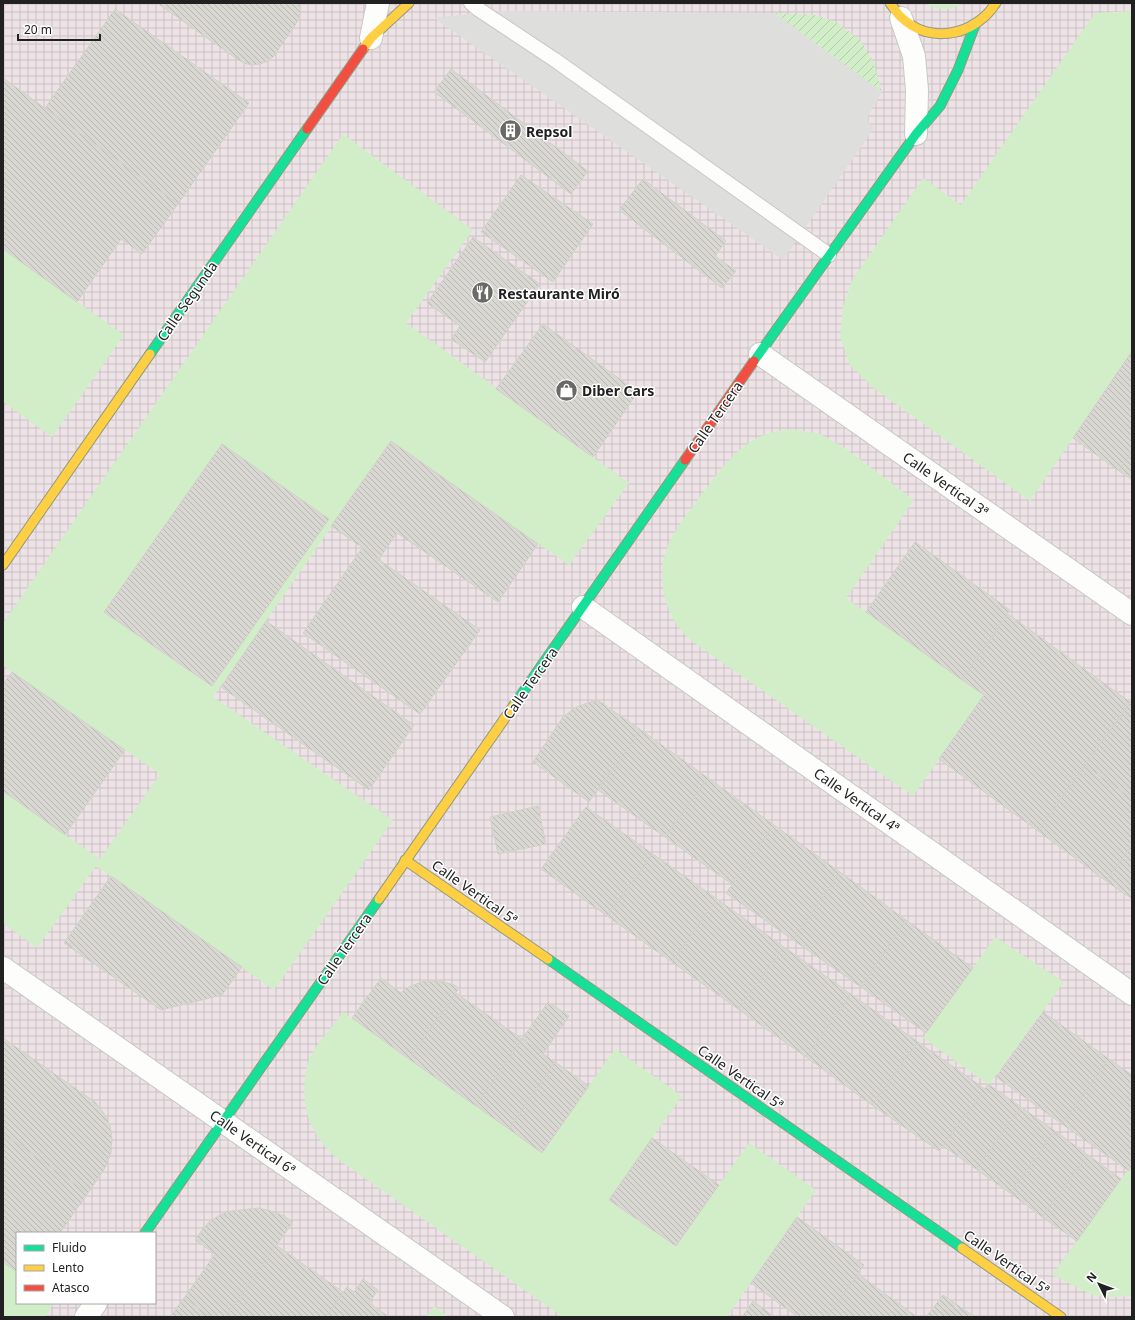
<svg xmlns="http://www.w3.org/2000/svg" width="1135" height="1320" viewBox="0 0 1135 1320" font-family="'Noto Sans',sans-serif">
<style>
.industrial{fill:url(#industrial-grid);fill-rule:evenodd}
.grass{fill:#d1eec8}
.garden{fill:url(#garden-furrows)}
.parking{fill:#dededc}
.building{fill:url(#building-back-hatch);stroke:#d2d1cb}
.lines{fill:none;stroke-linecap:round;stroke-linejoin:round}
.lane-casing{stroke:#c8c8c6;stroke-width:16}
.street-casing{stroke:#c8c8c6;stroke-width:24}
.fast-casing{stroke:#919b80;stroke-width:11}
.slow-casing{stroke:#919b80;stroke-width:11}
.jam-casing{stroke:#919b80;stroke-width:11}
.lane{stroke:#fdfdfc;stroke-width:14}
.street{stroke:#fdfdfc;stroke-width:22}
.fast{stroke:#16e098;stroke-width:9}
.slow{stroke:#ffcf43;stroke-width:9}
.jam{stroke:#f24e42;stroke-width:9}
.labels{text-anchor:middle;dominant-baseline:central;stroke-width:3;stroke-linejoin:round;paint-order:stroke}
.poi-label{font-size:14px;font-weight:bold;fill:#212121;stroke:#fff;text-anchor:start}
.street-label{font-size:14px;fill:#212121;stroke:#fff}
</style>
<defs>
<pattern id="industrial-grid" width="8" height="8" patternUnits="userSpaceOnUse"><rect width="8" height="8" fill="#ede3e6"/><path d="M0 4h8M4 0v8" fill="none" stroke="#cbc2c5"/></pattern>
<pattern id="garden-furrows" width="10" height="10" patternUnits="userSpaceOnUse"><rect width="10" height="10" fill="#d1eec8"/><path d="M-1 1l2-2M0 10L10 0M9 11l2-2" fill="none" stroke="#b3ccac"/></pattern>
<pattern id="building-back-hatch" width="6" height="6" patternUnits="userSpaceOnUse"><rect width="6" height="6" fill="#d8d7d2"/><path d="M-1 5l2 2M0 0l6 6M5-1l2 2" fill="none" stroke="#b9b8b4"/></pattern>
</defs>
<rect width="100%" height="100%" fill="#efefea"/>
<path class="industrial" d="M 3,3 L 1132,3 L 1132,1317 L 3,1317 ZM 17,1233 L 155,1233 L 155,1303 L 17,1303 Z"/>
<g class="grass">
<path d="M 924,3 L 963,3 C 950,12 937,10 924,3 Z"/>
<path d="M 1132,11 L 1132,351 L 1030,501 L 871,386 L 850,365 L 840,337 L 843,307 L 852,280 L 923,178 L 961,205 L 1095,13 Z"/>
<path d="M 343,134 L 473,230 L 406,323 L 629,483 L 569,565 L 391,441 L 213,697 L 393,820 L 274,990 L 96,866 L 37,948 L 3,923 L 3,791 L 100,859 L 160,774 L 3,666 L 3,623 Z"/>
<path d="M 3,249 L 124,335 L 52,437 L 3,402 Z"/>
<path d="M 791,429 L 820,434 L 845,448 L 914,500 L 846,598 L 984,695 L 913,796 L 693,642 C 689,638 684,634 680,629 C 664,609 657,576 666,551 C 672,531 689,512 701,495 C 720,471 737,444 767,434 C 774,431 783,431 791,429 Z"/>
<path d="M 995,937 L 1064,982 L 989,1085 L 923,1038 Z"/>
<path d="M 343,1012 L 542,1152 L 615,1049 L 682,1096 L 609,1199 L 675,1246 L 749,1143 L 816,1190 L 727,1317 L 563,1317 L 339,1160 C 313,1138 301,1112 305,1078 C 306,1072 307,1063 310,1057 C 319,1041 332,1027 343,1012 Z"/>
<path d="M 1132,1166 L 1132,1296 L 1115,1297 L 1092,1295 L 1052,1275 L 1121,1179 Z"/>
<path d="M 3,1262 L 17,1272 L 17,1303 L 54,1303 L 45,1317 L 3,1317 Z"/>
<path d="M 434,1306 L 449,1317 L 426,1317 Z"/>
</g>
<path class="garden" d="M 774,13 L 815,15 L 836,22 L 860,40 L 873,61 L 882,92 Z"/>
<path class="parking" d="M 498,11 L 774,13 L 882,92 L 868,116 L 868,122 L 874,128 L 783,260 L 434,18 Z"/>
<g class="building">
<path d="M 157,3 L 300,3 L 301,11 L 298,20 L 294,27 L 274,56 L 268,61 L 260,64 L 251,65 L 244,63 L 237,59 Z"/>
<path d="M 115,9 L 249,103 L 178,204 L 45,108 Z"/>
<path d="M 451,69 L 588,171 L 571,194 L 434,92 Z"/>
<path d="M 3,78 L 178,204 L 142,254 L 121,239 L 77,302 L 3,249 Z"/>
<path d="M 521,175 L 593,224 L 553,282 L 481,232 Z"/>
<path d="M 643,179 L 726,241 L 715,256 L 736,271 L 722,288 L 619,210 Z"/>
<path d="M 473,237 L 540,284 L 485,362 L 451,339 L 460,326 L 427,303 Z"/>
<path d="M 543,324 L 638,392 L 593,457 L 496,389 Z"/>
<path d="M 1132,351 L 1132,452 L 1119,471 L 1073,438 Z"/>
<path d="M 391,441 L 538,544 L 498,602 L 397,533 L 379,559 L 331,526 Z"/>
<path d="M 222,444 L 329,519 L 212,686 L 104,612 Z"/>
<path d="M 1132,452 L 1132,480 L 1119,471 Z"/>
<path d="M 915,542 L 1010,610 L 962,680 L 866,612 Z"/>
<path d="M 362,548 L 480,630 L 420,714 L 303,633 Z"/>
<path d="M 1008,614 L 1130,702 L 1038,831 L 939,759 L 984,695 L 962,680 Z"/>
<path d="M 266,621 L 414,725 L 369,790 L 221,687 Z"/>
<path d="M 12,672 L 125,750 L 65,835 L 3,791 L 3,684 Z"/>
<path d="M 1132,700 L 1132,799 L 1085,765 Z"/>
<path d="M 594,701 L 599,701 L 641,730 L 589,802 L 533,762 L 563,717 L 576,707 Z"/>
<path d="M 641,730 L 708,778 L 665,837 L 598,790 Z"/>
<path d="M 1085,765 L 1132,799 L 1132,845 L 1106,881 L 1038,831 Z"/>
<path d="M 708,778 L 774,825 L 733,885 L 665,837 Z"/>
<path d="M 538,806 L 546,844 L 498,854 L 490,817 Z"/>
<path d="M 586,807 L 653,854 L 607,916 L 541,869 Z"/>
<path d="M 774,825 L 840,872 L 793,940 L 726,893 Z"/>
<path d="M 1132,845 L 1132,899 L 1106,881 Z"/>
<path d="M 653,854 L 717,899 L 672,962 L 607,916 Z"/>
<path d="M 840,872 L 906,920 L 861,987 L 793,940 Z"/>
<path d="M 111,876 L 242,967 L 222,995 L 161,1010 L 64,943 Z"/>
<path d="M 717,899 L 784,947 L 738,1009 L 672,962 Z"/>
<path d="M 906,920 L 973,968 L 926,1033 L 861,987 Z"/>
<path d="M 784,947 L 851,994 L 806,1057 L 738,1009 Z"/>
<path d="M 381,978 L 401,993 L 406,988 L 424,981 L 440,981 L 454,985 L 459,988 L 409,1059 L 352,1018 Z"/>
<path d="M 456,993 L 522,1039 L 476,1106 L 409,1059 Z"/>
<path d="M 851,994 L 918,1042 L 872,1105 L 806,1057 Z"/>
<path d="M 548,1002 L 569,1016 L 543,1054 L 522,1039 Z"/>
<path d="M 1043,1012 L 1109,1059 L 1062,1124 L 996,1077 Z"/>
<path d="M 3,1038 L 95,1102 L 103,1112 L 110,1125 L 112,1138 L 111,1153 L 105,1168 L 88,1193 L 3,1134 Z"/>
<path d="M 522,1039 L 555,1062 L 509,1129 L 476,1106 Z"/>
<path d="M 918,1042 L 985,1089 L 939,1151 L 872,1105 Z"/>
<path d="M 1109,1059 L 1132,1075 L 1132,1166 L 1129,1171 L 1062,1124 Z"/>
<path d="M 555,1062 L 589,1086 L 542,1153 L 509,1129 Z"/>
<path d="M 988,1084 L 1021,1107 L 976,1169 L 943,1146 Z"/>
<path d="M 1021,1107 L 1055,1131 L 1010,1193 L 976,1169 Z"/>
<path d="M 1055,1131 L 1088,1155 L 1042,1217 L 1010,1193 Z"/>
<path d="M 3,1134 L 88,1193 L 60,1233 L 17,1233 L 17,1272 L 3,1262 Z"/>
<path d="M 652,1138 L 719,1185 L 676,1246 L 609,1200 Z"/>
<path d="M 1088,1155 L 1121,1179 L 1077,1241 L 1042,1217 Z"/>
<path d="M 258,1208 L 271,1211 L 284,1216 L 293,1222 L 226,1317 L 211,1317 L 184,1298 L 215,1254 L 195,1240 L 202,1230 L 210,1221 L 220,1215 L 231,1211 Z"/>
<path d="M 797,1217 L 864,1265 L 827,1317 L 798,1317 L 751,1283 Z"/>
<path d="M 276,1245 L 343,1292 L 326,1317 L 226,1317 Z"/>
<path d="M 858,1274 L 917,1317 L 827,1317 Z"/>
<path d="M 363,1279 L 378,1290 L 369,1303 L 389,1317 L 326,1317 L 347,1287 L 354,1292 Z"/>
<path d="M 943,1295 L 975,1317 L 926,1317 Z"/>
<path d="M 184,1298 L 211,1317 L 170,1317 Z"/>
<path d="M 753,1301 L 775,1317 L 742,1317 Z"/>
</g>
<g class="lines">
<defs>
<path id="lane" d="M 471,3 L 478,9 L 555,60 L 829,255"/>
<g id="street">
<path d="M 901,18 L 914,56 L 917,90 L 916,134"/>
<path d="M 371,38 L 378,3"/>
<path d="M 760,354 L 1132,614"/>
<path d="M 583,607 L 1132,994"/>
<path d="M 3,968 L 503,1317"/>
<path d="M 86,1317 L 96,1303"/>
</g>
<g id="fast">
<path d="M 150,354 L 307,129"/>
<path d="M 754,361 L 916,134 L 940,106 L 958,70 L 975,25"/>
<path d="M 514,705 L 685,460"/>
<path d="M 548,959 L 962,1248"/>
<path d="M 145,1233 L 379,899"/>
</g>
<g id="slow">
<path d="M 890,3 C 894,8 897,14 902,18 C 926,40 960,38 984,17 C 989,13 992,8 996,3"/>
<path d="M 363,49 L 371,38 L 409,3"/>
<path d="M 3,565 L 150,354"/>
<path d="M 405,860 L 548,959"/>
<path d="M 379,899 L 514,705"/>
<path d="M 962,1248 L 1061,1317"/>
</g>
<g id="jam">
<path d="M 307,129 L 363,49"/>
<path d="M 685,460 L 754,361"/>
</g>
</defs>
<use href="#lane" class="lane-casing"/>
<use href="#street" class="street-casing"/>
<use href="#fast" class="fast-casing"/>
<use href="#slow" class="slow-casing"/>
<use href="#jam" class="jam-casing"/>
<use href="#lane" class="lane"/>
<use href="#street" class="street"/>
<use href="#fast" class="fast"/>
<use href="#slow" class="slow"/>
<use href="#jam" class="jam"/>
</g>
<defs>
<symbol id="building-disc" viewBox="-11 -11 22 22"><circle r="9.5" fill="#696967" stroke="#fff"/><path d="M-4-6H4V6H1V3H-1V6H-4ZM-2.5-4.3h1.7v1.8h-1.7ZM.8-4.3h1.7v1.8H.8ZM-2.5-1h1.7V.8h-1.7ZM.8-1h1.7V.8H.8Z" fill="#fff"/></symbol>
<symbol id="restaurant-disc" viewBox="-11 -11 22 22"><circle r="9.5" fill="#696967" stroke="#fff"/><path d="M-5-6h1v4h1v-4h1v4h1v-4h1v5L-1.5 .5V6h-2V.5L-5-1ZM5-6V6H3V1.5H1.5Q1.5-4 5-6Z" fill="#fff"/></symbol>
<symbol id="shop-disc" viewBox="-11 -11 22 22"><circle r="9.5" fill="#696967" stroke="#fff"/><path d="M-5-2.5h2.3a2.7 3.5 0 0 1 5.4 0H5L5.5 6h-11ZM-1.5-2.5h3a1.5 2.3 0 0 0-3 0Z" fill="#fff"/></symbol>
</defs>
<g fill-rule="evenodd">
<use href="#building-disc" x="498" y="118" width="25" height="25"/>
<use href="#restaurant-disc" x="470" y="280" width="25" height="25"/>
<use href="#shop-disc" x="554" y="378" width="25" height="25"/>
</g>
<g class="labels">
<g class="poi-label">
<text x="526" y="131">Repsol</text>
<text x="498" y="293">Restaurante Miró</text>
<text x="582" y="390">Diber Cars</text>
</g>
<g class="street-label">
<text transform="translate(187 301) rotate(-55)">Calle Segunda</text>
<text transform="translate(715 417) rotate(-55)">Calle Tercera</text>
<text transform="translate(946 484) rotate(35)">Calle Vertical 3ª</text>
<text transform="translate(530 683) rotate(-55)">Calle Tercera</text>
<text transform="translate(857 800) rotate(35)">Calle Vertical 4ª</text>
<text transform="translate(475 892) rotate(35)">Calle Vertical 5ª</text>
<text transform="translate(344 949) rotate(-55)">Calle Tercera</text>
<text transform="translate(741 1077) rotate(35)">Calle Vertical 5ª</text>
<text transform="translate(253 1142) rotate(35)">Calle Vertical 6ª</text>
<text transform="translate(1007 1262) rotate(35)">Calle Vertical 5ª</text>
</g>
</g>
<rect width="1135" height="1320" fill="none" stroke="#212121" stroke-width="8"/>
<rect x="16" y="1232" width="140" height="72" fill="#ffffff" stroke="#a6a6a6"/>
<rect x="24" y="1245" width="20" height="6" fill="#16e098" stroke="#a6a6a6"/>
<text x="52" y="1252" font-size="12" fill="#212121">Fluido</text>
<rect x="24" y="1265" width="20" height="6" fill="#ffcf43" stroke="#a6a6a6"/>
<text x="52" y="1272" font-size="12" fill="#212121">Lento</text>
<rect x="24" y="1285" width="20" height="6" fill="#f24e42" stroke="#a6a6a6"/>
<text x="52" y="1292" font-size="12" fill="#212121">Atasco</text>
<g transform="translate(1099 1284) rotate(312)" stroke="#ffffff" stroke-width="3" paint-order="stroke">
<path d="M0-3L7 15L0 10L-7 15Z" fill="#212121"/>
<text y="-6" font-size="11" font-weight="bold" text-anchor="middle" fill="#212121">N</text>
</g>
<path d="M18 34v6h82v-6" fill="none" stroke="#212121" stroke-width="2"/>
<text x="24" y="34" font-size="12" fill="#212121" stroke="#ffffff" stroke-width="3" paint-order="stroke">20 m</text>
</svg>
